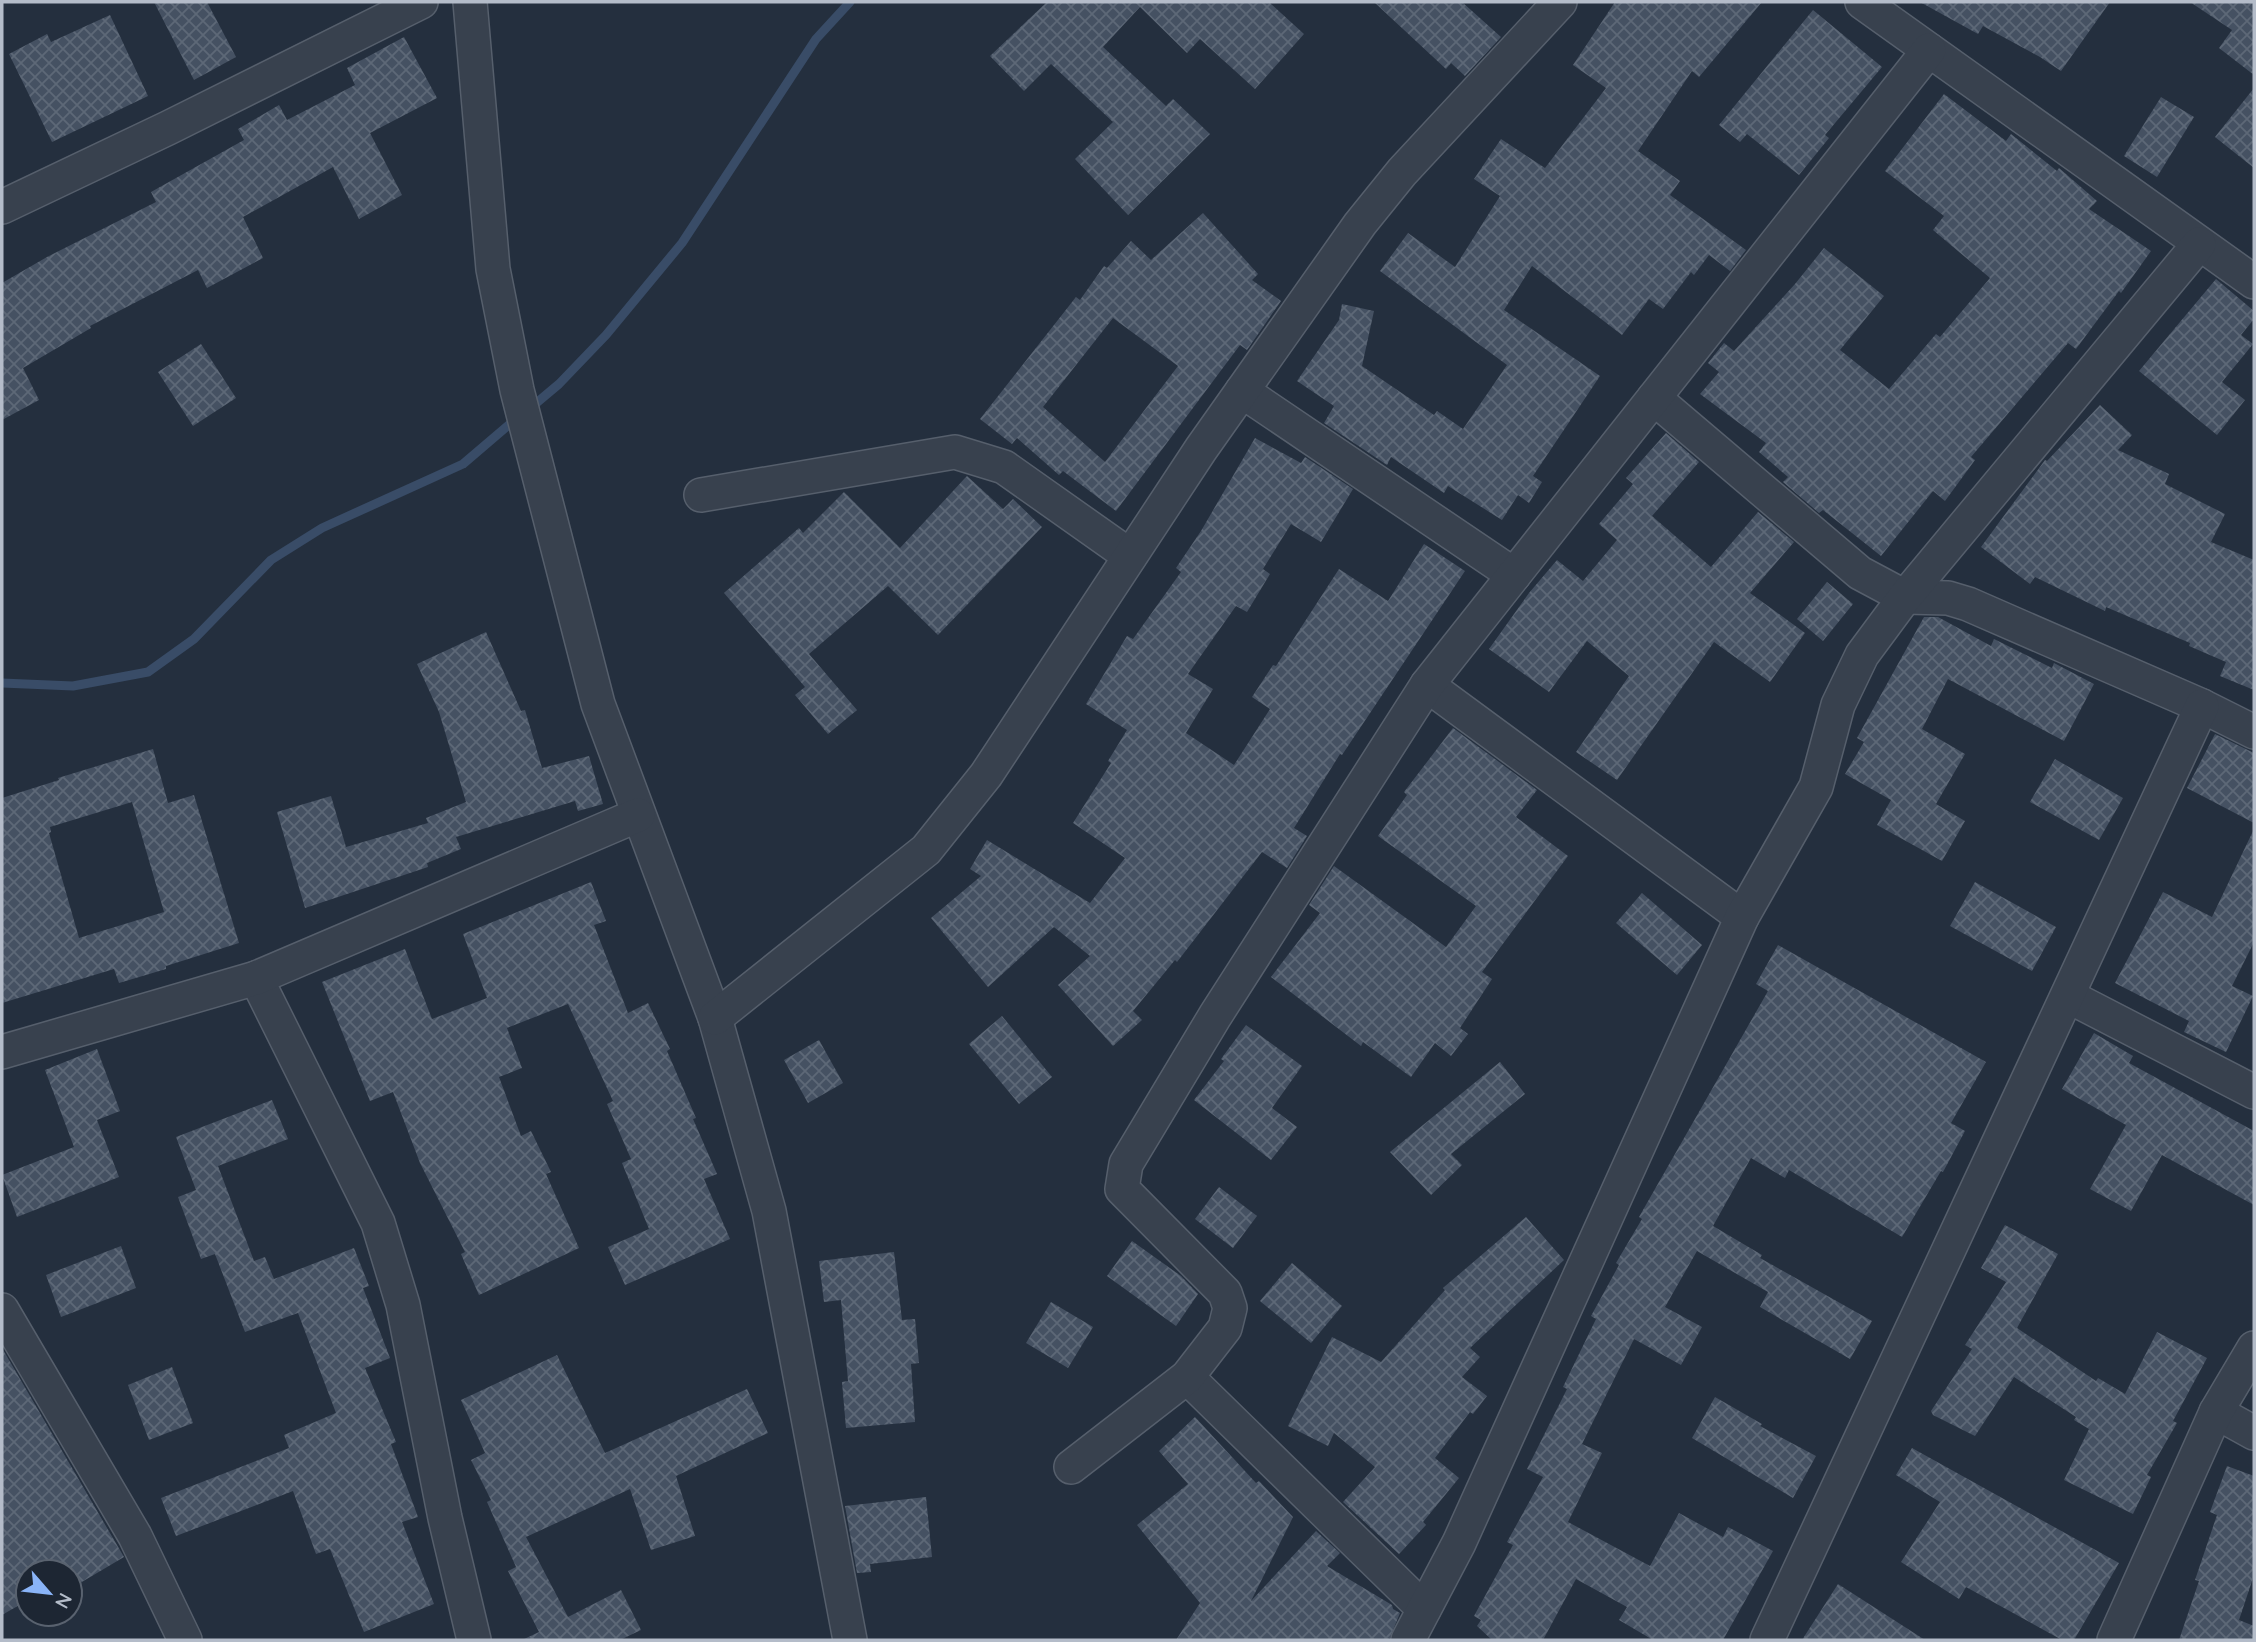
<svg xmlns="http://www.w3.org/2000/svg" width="2256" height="1642" viewBox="0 0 2256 1642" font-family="Quicksand,sans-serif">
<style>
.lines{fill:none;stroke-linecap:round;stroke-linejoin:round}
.stream{stroke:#394c67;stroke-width:9}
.building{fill:url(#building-cross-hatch);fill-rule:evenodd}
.minor-casing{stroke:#565f6c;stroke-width:36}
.minor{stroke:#38414e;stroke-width:33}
</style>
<defs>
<pattern id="building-cross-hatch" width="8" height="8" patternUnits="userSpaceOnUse" patternTransform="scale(1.75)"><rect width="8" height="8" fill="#455162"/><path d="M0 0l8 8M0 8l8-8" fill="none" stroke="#5d6877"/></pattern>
</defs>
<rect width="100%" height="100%" fill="#242f3e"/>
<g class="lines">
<g class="stream">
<path d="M 528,410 L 559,384 L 606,335 L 682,243 L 816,39 L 850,2"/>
<path d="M 2,683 L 73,686 L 148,672 L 194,639 L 271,560 L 322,528 L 463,464 L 517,418"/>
</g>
</g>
<g class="building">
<path d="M 154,2 L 207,2 L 236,57 L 194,80 Z"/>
<path d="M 1047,2 L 1269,2 L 1304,34 L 1255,89 L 1200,39 L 1187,53 L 1140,7 L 1103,47 L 1166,106 L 1173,99 L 1210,134 L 1128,215 L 1075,159 L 1113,122 L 1051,64 L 1024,91 L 990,56 Z"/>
<path d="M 1374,2 L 1462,2 L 1501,37 L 1465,76 L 1451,63 L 1446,69 Z"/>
<path d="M 1615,2 L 1762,2 L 1699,77 L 1692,71 L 1638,151 L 1680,181 L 1670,195 L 1746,250 L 1730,271 L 1709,255 L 1694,275 L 1691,272 L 1663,309 L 1649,299 L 1622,335 L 1532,266 L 1504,310 L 1600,376 L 1533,476 L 1542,482 L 1529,503 L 1518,495 L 1502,520 L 1448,486 L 1444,493 L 1391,457 L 1387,465 L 1324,423 L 1334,406 L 1297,381 L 1339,320 L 1342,304 L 1374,311 L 1362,366 L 1434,415 L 1437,411 L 1463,429 L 1507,365 L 1380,271 L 1408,233 L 1455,267 L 1500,196 L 1474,179 L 1501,139 L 1545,168 L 1606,88 L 1573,65 Z"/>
<path d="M 1920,2 L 2110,2 L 2061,71 L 2040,57 L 1983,26 L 1978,34 Z"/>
<path d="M 2190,2 L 2254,2 L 2254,75 L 2219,48 L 2232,30 Z"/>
<path d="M 1813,10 L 1882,67 L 1825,135 L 1829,138 L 1799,175 L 1747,134 L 1740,142 L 1719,125 Z"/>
<path d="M 110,15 L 148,96 L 52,142 L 9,54 L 47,34 L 51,42 Z"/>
<path d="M 404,37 L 437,98 L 370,133 L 402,195 L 359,219 L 333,167 L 243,217 L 263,258 L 207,288 L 198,270 L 90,326 L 91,328 L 23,368 L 39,400 L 2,420 L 2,283 L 47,257 L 156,202 L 151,192 L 244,140 L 238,129 L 279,105 L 287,120 L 355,85 L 347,68 Z"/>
<path d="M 2254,88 L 2254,168 L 2215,137 Z"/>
<path d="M 1944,94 L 2006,141 L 2011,134 L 2057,171 L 2059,168 L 2097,201 L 2089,209 L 2151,251 L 2121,293 L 2119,291 L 2076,349 L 2068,343 L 1971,457 L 1975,460 L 1945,501 L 1933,491 L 1881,556 L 1823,510 L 1819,513 L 1783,482 L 1788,477 L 1759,452 L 1766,443 L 1700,394 L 1719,372 L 1708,363 L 1724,343 L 1734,351 L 1795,284 L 1824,248 L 1884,296 L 1840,350 L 1889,389 L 1936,334 L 1940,337 L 1990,278 L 1933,230 L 1944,216 L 1885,171 Z"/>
<path d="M 2161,97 L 2194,117 L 2157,177 L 2124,156 Z"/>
<path d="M 1203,213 L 1258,274 L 1252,280 L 1281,301 L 1247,350 L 1240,345 L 1116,511 L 1063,471 L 1059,475 L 1017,438 L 1012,444 L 980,419 L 1076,297 L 1080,300 L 1104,266 L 1107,268 L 1131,241 L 1151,260 ZM 1113,318 L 1178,366 L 1105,462 L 1043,407 Z"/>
<path d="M 2216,279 L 2254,311 L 2254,319 L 2241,335 L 2253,344 L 2222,382 L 2245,400 L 2217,435 L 2139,371 Z"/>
<path d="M 201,344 L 236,398 L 193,426 L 158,372 Z"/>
<path d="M 2100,405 L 2132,435 L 2118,450 L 2169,474 L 2165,484 L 2225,514 L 2211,542 L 2254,560 L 2254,690 L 2220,676 L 2226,662 L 2189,646 L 2190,643 L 2106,607 L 2105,611 L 2035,577 L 2030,584 L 1981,547 L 2045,460 L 2047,461 Z"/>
<path d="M 1666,433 L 1699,462 L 1652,516 L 1711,567 L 1758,512 L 1794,542 L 1750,593 L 1805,633 L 1770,682 L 1714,642 L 1617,780 L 1576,752 L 1629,676 L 1587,641 L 1549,692 L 1489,649 L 1529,593 L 1557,560 L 1583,581 L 1617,540 L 1599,524 L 1633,484 L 1626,478 Z"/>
<path d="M 1255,438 L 1301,463 L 1305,457 L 1353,489 L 1321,542 L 1291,524 L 1263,569 L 1270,574 L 1247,612 L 1236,606 L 1188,674 L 1213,689 L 1186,733 L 1234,765 L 1270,709 L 1252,697 L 1273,665 L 1276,666 L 1339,569 L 1388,601 L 1424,544 L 1465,571 L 1342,755 L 1340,754 L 1294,828 L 1307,836 L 1287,868 L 1262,852 L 1177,962 L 1175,960 L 1133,1011 L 1142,1020 L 1113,1046 L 1058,985 L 1090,956 L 1054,927 L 988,987 L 931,918 L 981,876 L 970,869 L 987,840 L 1090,903 L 1125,858 L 1073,823 L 1111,763 L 1108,761 L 1127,730 L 1086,704 L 1127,636 L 1133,639 L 1181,572 L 1176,568 L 1201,531 Z"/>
<path d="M 967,476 L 1003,509 L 1013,499 L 1042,527 L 938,635 L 888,586 L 809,654 L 857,710 L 828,734 L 795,695 L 805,687 L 724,593 L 799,528 L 803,533 L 844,492 L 900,548 Z"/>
<path d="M 1827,582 L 1853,604 L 1823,641 L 1797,619 Z"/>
<path d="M 1924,617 L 1938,617 L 1991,646 L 1994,639 L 2052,668 L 2054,663 L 2094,684 L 2064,741 L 1948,679 L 1922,729 L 1965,754 L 1936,804 L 1965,821 L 1942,861 L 1877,825 L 1891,800 L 1845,774 L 1864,742 L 1857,738 Z"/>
<path d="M 486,632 L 521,711 L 525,710 L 542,768 L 589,756 L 603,804 L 578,811 L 575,801 L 456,837 L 461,849 L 427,863 L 428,867 L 305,908 L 277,812 L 331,796 L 346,847 L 428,823 L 426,818 L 466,802 L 439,712 L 417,664 Z"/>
<path d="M 1453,728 L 1537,790 L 1516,817 L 1568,856 L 1482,972 L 1492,979 L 1460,1028 L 1468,1034 L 1451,1056 L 1435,1043 L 1411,1077 L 1363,1042 L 1361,1046 L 1271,977 L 1320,913 L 1309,905 L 1334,866 L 1446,947 L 1476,906 L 1378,836 L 1407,795 L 1404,792 Z"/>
<path d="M 2215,734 L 2254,753 L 2254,823 L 2187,788 Z"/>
<path d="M 153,749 L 168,803 L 194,795 L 239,943 L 166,966 L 166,969 L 119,983 L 114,969 L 2,1003 L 2,798 L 59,780 L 58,778 ZM 132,802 L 164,912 L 79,938 L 49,833 L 51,832 L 50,827 Z"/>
<path d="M 2055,759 L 2123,798 L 2099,840 L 2030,802 Z"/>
<path d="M 2254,829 L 2254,942 L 2232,986 L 2253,996 L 2226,1052 L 2184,1032 L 2189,1021 L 2115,983 L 2163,892 L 2212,917 Z"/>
<path d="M 591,882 L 606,921 L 594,925 L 628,1013 L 648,1003 L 670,1049 L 667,1051 L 696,1118 L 693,1119 L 717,1174 L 704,1179 L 730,1239 L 625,1285 L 608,1247 L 649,1229 L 622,1163 L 631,1159 L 607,1104 L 613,1101 L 568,1004 L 507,1028 L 522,1068 L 499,1077 L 521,1136 L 531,1131 L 551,1172 L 546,1174 L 579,1248 L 479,1295 L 461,1254 L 465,1252 L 420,1163 L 393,1092 L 370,1101 L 322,982 L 405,949 L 432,1019 L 487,998 L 463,934 Z"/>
<path d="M 1975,882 L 2056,927 L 2032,971 L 1950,926 Z"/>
<path d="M 1642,893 L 1702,945 L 1677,975 L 1616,923 Z"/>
<path d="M 1778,945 L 1986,1062 L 1951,1123 L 1965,1131 L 1943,1172 L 1941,1171 L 1902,1237 L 1789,1170 L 1785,1178 L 1751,1158 L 1713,1226 L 1762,1255 L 1760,1258 L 1872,1321 L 1850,1359 L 1760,1307 L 1768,1292 L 1697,1251 L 1665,1307 L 1702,1327 L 1681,1365 L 1634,1339 L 1582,1444 L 1602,1453 L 1568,1522 L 1650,1566 L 1679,1513 L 1723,1537 L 1728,1527 L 1773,1551 L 1723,1640 L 1653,1640 L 1619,1620 L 1627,1607 L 1576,1579 L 1543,1640 L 1492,1640 L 1477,1626 L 1481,1620 L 1474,1616 L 1513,1545 L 1507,1542 L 1543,1477 L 1527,1469 L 1567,1389 L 1563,1387 L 1596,1319 L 1591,1316 L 1619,1265 L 1616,1263 L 1642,1219 L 1639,1217 L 1768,991 L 1756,984 Z"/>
<path d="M 1002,1016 L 1052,1077 L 1019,1104 L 969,1044 Z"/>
<path d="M 1246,1025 L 1302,1066 L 1272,1108 L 1297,1127 L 1271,1160 L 1194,1100 L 1224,1061 L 1221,1059 Z"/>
<path d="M 2094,1033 L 2133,1056 L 2129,1063 L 2254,1131 L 2254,1205 L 2162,1155 L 2131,1211 L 2090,1189 L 2126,1125 L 2062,1089 Z"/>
<path d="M 819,1040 L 843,1083 L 808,1103 L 784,1060 Z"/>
<path d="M 97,1049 L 120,1111 L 97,1120 L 119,1177 L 17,1217 L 2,1175 L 74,1147 L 45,1070 Z"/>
<path d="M 1500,1062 L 1525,1094 L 1451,1154 L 1462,1165 L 1431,1195 L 1390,1152 Z"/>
<path d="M 272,1100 L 288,1139 L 218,1166 L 254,1261 L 265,1257 L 274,1279 L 354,1248 L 369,1286 L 363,1288 L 390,1358 L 365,1368 L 396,1442 L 391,1444 L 418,1517 L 402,1522 L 434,1604 L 364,1632 L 330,1549 L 316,1554 L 293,1491 L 176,1536 L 161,1498 L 289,1448 L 284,1435 L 336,1413 L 298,1313 L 245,1332 L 215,1254 L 201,1259 L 178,1197 L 196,1190 L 176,1137 Z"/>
<path d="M 1219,1187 L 1257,1216 L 1233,1248 L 1195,1219 Z"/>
<path d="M 1526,1217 L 1564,1260 L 1470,1348 L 1480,1357 L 1462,1377 L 1487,1396 L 1473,1414 L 1470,1412 L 1435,1458 L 1459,1478 L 1423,1522 L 1426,1525 L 1399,1554 L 1343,1502 L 1375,1467 L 1334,1433 L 1328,1446 L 1288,1426 L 1332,1337 L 1381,1362 L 1445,1290 L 1443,1288 Z"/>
<path d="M 2005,1225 L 2058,1254 L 2017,1328 L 2096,1381 L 2098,1378 L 2125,1394 L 2157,1332 L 2207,1358 L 2173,1421 L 2177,1423 L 2147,1475 L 2151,1477 L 2133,1514 L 2064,1480 L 2089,1429 L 2074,1420 L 2076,1417 L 2014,1377 L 1975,1436 L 1933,1415 L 1931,1411 L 1972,1349 L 1965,1345 L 2006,1282 L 1981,1268 Z"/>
<path d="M 1132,1241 L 1181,1276 L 1198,1294 L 1176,1326 L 1107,1276 Z"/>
<path d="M 121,1246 L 136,1288 L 61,1317 L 46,1275 Z"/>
<path d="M 894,1252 L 902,1320 L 915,1319 L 919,1363 L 911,1364 L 915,1422 L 846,1428 L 842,1382 L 848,1381 L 841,1300 L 824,1302 L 819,1261 Z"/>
<path d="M 1292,1263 L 1342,1306 L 1311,1343 L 1260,1301 Z"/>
<path d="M 1051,1302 L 1093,1327 L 1068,1368 L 1026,1343 Z"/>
<path d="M 2,1348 L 124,1557 L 70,1589 L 70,1572 L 28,1572 L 28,1600 L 2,1615 Z"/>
<path d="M 557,1355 L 605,1453 L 747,1389 L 768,1433 L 676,1476 L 695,1536 L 651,1550 L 630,1489 L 526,1537 L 568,1617 L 621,1590 L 641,1630 L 620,1640 L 522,1640 L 539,1632 L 508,1571 L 516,1567 L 487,1502 L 491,1500 L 471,1460 L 485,1453 L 461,1400 Z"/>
<path d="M 172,1367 L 193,1423 L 149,1440 L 128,1385 Z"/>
<path d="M 1715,1397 L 1762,1424 L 1760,1426 L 1816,1456 L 1793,1498 L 1692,1438 Z"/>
<path d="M 1195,1417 L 1256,1483 L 1259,1481 L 1293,1517 L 1251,1601 L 1316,1531 L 1340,1553 L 1327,1566 L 1392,1605 L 1393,1609 L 1400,1613 L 1389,1640 L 1176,1640 L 1200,1603 L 1137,1525 L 1188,1484 L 1159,1451 Z"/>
<path d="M 1912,1448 L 2119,1563 L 2074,1640 L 2062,1640 L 1966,1587 L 1959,1599 L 1901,1562 L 1940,1502 L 1896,1475 Z"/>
<path d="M 2227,1466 L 2254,1476 L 2254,1575 L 2239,1620 L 2254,1626 L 2254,1640 L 2179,1640 L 2199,1581 L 2195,1580 L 2217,1515 L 2210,1512 Z"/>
<path d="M 926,1497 L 932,1557 L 870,1564 L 871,1572 L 857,1573 L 845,1506 Z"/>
<path d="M 1838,1584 L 1925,1640 L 1802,1640 Z"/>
</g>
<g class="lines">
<defs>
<g id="minor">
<path d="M 470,2 L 493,269 L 517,390 L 598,704 L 715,1018 L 769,1211 L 850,1640"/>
<path d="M 1862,2 L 2254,282"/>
<path d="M 2,207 L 168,128 L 421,2"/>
<path d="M 1242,391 L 1514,575"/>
<path d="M 1654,398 L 1860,573 L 1905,597 L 1948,598 L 1968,604 L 2202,706 L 2254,732"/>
<path d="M 701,495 L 955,452 L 1004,467 L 1130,556"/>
<path d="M 1427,685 L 1742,917"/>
<path d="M 256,978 L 378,1223 L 403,1305 L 445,1518 L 474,1640"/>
<path d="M 2068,996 L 2254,1092"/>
<path d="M 715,1018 L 926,850 L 986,775 L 1201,449 L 1360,224 L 1402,172 L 1560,2"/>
<path d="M 2,1052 L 256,978 L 638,815"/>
<path d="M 2,1310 L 135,1536 L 185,1640"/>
<path d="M 1187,1377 L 1424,1609"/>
<path d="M 2216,1412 L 2254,1433"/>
<path d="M 1071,1467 L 1187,1377 L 1225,1328 L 1230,1308 L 1225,1293 L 1122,1189 L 1126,1164 L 1215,1016 L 1427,685 L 1929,50"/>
<path d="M 1408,1640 L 1459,1543 L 1742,917 L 1816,787 L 1838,705 L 1862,655 L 1905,597 L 2199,244"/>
<path d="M 1767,1640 L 2202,706"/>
<path d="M 2114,1640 L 2216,1412 L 2254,1348"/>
</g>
</defs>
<use href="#minor" class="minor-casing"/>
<use href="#minor" class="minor"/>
</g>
<rect width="2256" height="1642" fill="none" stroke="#b4bcc9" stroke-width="7"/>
<g transform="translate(49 1593) rotate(118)"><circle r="33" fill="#1d2633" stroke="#59626f" stroke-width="2"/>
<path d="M0-5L12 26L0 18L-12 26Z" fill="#8ab4f8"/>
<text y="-10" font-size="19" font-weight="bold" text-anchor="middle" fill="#b4bcc9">N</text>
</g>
</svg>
